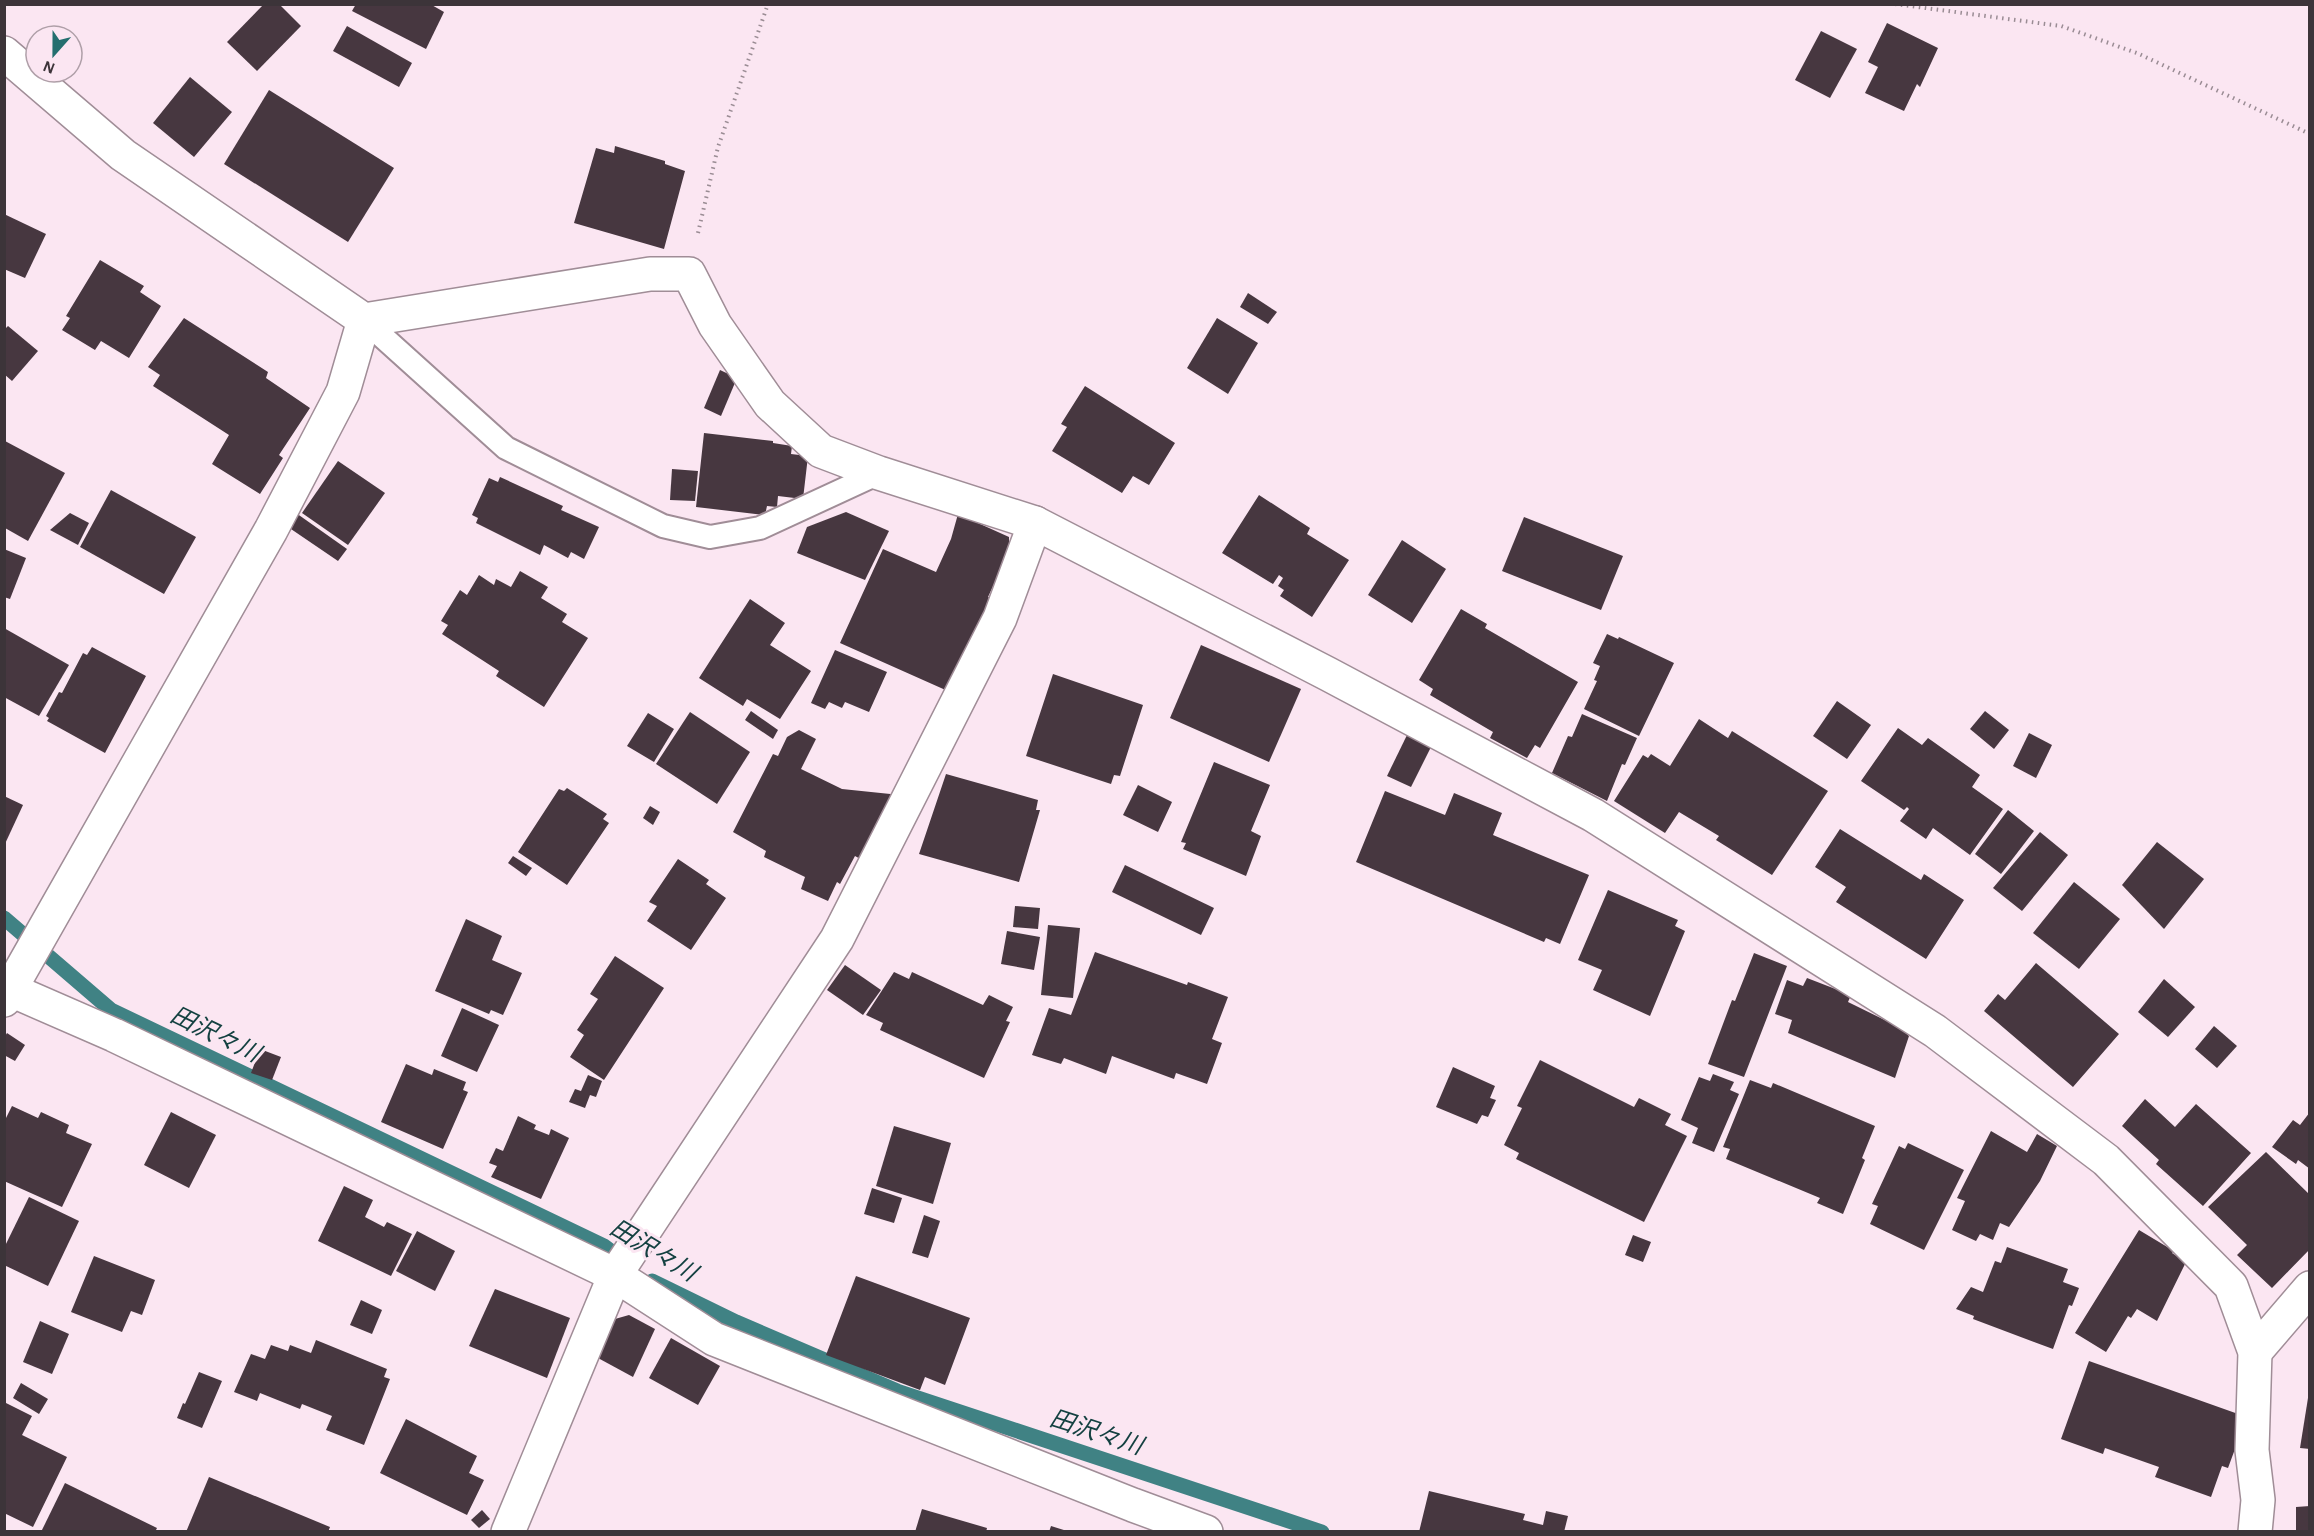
<svg xmlns="http://www.w3.org/2000/svg" width="2314" height="1536" viewBox="0 0 2314 1536" font-family="'Alegreya Sans','Noto Sans JP',sans-serif">
<style>
.lines{fill:none;stroke-linecap:round;stroke-linejoin:round}
.stream{stroke:#408284;stroke-width:15}
.building{fill:#473740}
.lane-casing{stroke:#a08d97;stroke-width:26}
.street-casing{stroke:#a08d97;stroke-width:36}
.path{stroke:#9a8c94;stroke-width:4;stroke-dasharray:1.5 4.5;stroke-linecap:butt}
.lane{stroke:#fff;stroke-width:22}
.street{stroke:#fff;stroke-width:33}
.labels{text-anchor:middle;dominant-baseline:central;stroke-width:6;stroke-linejoin:round;paint-order:stroke}
.water-label{font-size:24px;font-style:italic;fill:#144141;stroke:#fbe6f2}
</style>
<rect width="100%" height="100%" fill="#fbe6f2"/>
<g class="lines">
<g class="stream">
<path d="M 4,918 L 111,1010 L 604,1246 L 628,1264"/>
<path d="M 652,1281 L 736,1322 L 897,1391 L 1322,1532"/>
</g>
</g>
<g class="building">
<path d="M 264,4 L 279,4 L 301,26 L 257,71 L 227,42 Z"/>
<path d="M 356,4 L 430,4 L 444,12 L 426,49 L 352,11 Z"/>
<path d="M 1887,23 L 1938,48 L 1920,87 L 1917,84 L 1904,111 L 1865,93 L 1878,67 L 1868,62 Z"/>
<path d="M 347,26 L 412,63 L 399,87 L 333,51 Z"/>
<path d="M 1821,31 L 1857,49 L 1830,98 L 1795,80 Z"/>
<path d="M 190,77 L 232,112 L 194,157 L 153,123 Z"/>
<path d="M 269,90 L 394,168 L 348,242 L 224,164 Z"/>
<path d="M 615,146 L 665,161 L 665,164 L 685,171 L 664,249 L 574,223 L 596,148 L 614,153 Z"/>
<path d="M 4,214 L 46,234 L 25,278 L 4,269 Z"/>
<path d="M 100,260 L 144,286 L 140,292 L 161,306 L 129,358 L 101,341 L 95,350 L 62,330 L 70,318 L 66,316 Z"/>
<path d="M 1248,293 L 1277,312 L 1268,324 L 1240,307 Z"/>
<path d="M 184,318 L 268,372 L 266,378 L 310,408 L 279,455 L 283,458 L 260,494 L 212,464 L 229,435 L 153,386 L 160,375 L 148,367 Z"/>
<path d="M 1217,318 L 1258,343 L 1228,394 L 1187,368 Z"/>
<path d="M 8,326 L 38,351 L 12,381 L 4,374 L 4,330 Z"/>
<path d="M 720,370 L 737,378 L 721,416 L 704,408 Z"/>
<path d="M 1085,386 L 1175,443 L 1149,485 L 1133,476 L 1122,493 L 1052,451 L 1067,427 L 1061,424 Z"/>
<path d="M 704,433 L 773,441 L 773,443 L 792,446 L 791,454 L 808,456 L 803,499 L 778,496 L 777,507 L 767,506 L 765,515 L 696,507 Z"/>
<path d="M 5,441 L 65,473 L 28,541 L 5,528 Z"/>
<path d="M 338,461 L 385,493 L 348,545 L 302,513 Z"/>
<path d="M 672,469 L 698,471 L 695,501 L 670,500 Z"/>
<path d="M 500,477 L 563,506 L 561,510 L 599,527 L 584,559 L 571,552 L 568,558 L 544,545 L 540,555 L 476,523 L 478,518 L 472,515 L 489,478 L 498,482 Z"/>
<path d="M 111,490 L 196,537 L 164,594 L 80,547 Z"/>
<path d="M 1259,495 L 1310,528 L 1307,534 L 1349,560 L 1312,617 L 1280,596 L 1284,590 L 1278,586 L 1283,578 L 1279,575 L 1273,584 L 1222,553 Z"/>
<path d="M 846,512 L 889,531 L 865,580 L 797,553 L 807,527 Z"/>
<path d="M 70,513 L 89,523 L 78,545 L 50,530 Z"/>
<path d="M 296,513 L 347,549 L 338,561 L 288,527 Z"/>
<path d="M 958,514 L 1009,537 L 1009,552 L 988,597 L 992,599 L 950,692 L 840,643 L 883,549 L 936,572 L 951,539 Z"/>
<path d="M 1524,517 L 1623,556 L 1601,610 L 1502,571 Z"/>
<path d="M 1402,540 L 1446,569 L 1412,623 L 1368,595 Z"/>
<path d="M 4,549 L 26,558 L 10,599 L 4,597 Z"/>
<path d="M 520,571 L 548,587 L 541,598 L 567,614 L 562,622 L 588,638 L 544,707 L 496,676 L 499,671 L 442,634 L 448,625 L 441,621 L 460,590 L 467,595 L 479,575 L 494,585 L 496,579 L 511,587 Z"/>
<path d="M 750,599 L 785,623 L 770,645 L 811,671 L 780,719 L 747,699 L 743,706 L 699,678 Z"/>
<path d="M 1461,609 L 1487,624 L 1485,628 L 1578,682 L 1540,748 L 1535,745 L 1527,758 L 1490,738 L 1493,732 L 1430,695 L 1433,689 L 1419,680 Z"/>
<path d="M 4,628 L 69,665 L 39,716 L 4,697 Z"/>
<path d="M 1607,634 L 1618,639 L 1619,637 L 1674,663 L 1639,736 L 1584,709 L 1597,681 L 1594,680 L 1600,666 L 1593,663 Z"/>
<path d="M 1201,645 L 1301,689 L 1269,762 L 1170,718 Z"/>
<path d="M 92,647 L 146,676 L 105,753 L 47,721 L 49,718 L 46,716 L 59,692 L 62,693 L 83,653 L 87,655 Z"/>
<path d="M 835,650 L 887,672 L 869,712 L 845,702 L 842,708 L 829,702 L 825,709 L 811,703 Z"/>
<path d="M 1053,674 L 1143,705 L 1120,776 L 1114,775 L 1111,784 L 1026,756 Z"/>
<path d="M 1837,701 L 1871,725 L 1847,759 L 1813,736 Z"/>
<path d="M 751,711 L 778,730 L 773,739 L 745,720 Z"/>
<path d="M 1985,711 L 2009,730 L 1994,749 L 1970,729 Z"/>
<path d="M 690,712 L 750,752 L 717,804 L 656,764 Z"/>
<path d="M 648,713 L 674,729 L 654,762 L 627,746 Z"/>
<path d="M 1582,714 L 1637,738 L 1625,765 L 1622,764 L 1607,801 L 1552,773 L 1568,736 L 1572,737 Z"/>
<path d="M 1699,719 L 1728,738 L 1732,731 L 1828,791 L 1772,875 L 1716,840 L 1719,836 L 1679,812 L 1665,833 L 1614,801 L 1643,755 L 1648,758 L 1651,754 L 1670,766 Z"/>
<path d="M 1898,728 L 1922,745 L 1928,738 L 1980,775 L 1972,787 L 2003,809 L 1970,855 L 1933,828 L 1926,839 L 1900,821 L 1909,809 L 1907,807 L 1904,810 L 1861,781 Z"/>
<path d="M 799,730 L 816,739 L 801,769 L 842,789 L 900,795 L 871,865 L 855,856 L 840,884 L 837,882 L 828,901 L 801,889 L 805,877 L 764,857 L 766,851 L 733,832 L 773,754 L 778,756 L 787,737 Z"/>
<path d="M 1408,733 L 1432,745 L 1411,787 L 1387,776 Z"/>
<path d="M 2029,733 L 2052,745 L 2036,778 L 2013,766 Z"/>
<path d="M 1214,762 L 1270,785 L 1251,831 L 1261,836 L 1246,876 L 1183,849 L 1186,843 L 1181,842 Z"/>
<path d="M 946,774 L 1038,800 L 1036,810 L 1040,810 L 1019,882 L 919,854 Z"/>
<path d="M 1138,785 L 1172,802 L 1158,832 L 1123,815 Z"/>
<path d="M 567,788 L 607,814 L 603,819 L 609,823 L 567,885 L 518,852 L 559,789 L 564,791 Z"/>
<path d="M 1385,791 L 1445,815 L 1454,793 L 1502,813 L 1493,835 L 1589,875 L 1560,944 L 1546,938 L 1544,942 L 1356,862 Z"/>
<path d="M 4,796 L 23,805 L 4,846 Z"/>
<path d="M 650,806 L 660,812 L 653,825 L 643,818 Z"/>
<path d="M 2008,810 L 2034,831 L 2001,874 L 1975,854 Z"/>
<path d="M 1840,829 L 1921,880 L 1924,874 L 1964,900 L 1926,959 L 1836,902 L 1846,887 L 1815,867 Z"/>
<path d="M 2040,832 L 2068,855 L 2022,911 L 1993,888 Z"/>
<path d="M 2157,842 L 2204,879 L 2164,929 L 2122,885 Z"/>
<path d="M 513,856 L 532,868 L 526,876 L 508,863 Z"/>
<path d="M 678,859 L 709,880 L 706,884 L 726,898 L 691,950 L 647,921 L 657,906 L 649,902 Z"/>
<path d="M 1125,865 L 1214,908 L 1201,935 L 1112,892 Z"/>
<path d="M 2074,882 L 2120,919 L 2079,969 L 2033,933 Z"/>
<path d="M 1608,890 L 1678,920 L 1675,926 L 1685,931 L 1650,1016 L 1593,990 L 1602,970 L 1578,960 Z"/>
<path d="M 1015,906 L 1040,908 L 1038,929 L 1013,927 Z"/>
<path d="M 466,919 L 502,936 L 492,960 L 522,973 L 503,1015 L 491,1010 L 489,1014 L 435,991 Z"/>
<path d="M 1048,925 L 1080,928 L 1073,998 L 1041,995 Z"/>
<path d="M 1007,931 L 1040,937 L 1034,970 L 1001,964 Z"/>
<path d="M 1095,952 L 1187,985 L 1188,982 L 1228,997 L 1212,1039 L 1222,1043 L 1207,1084 L 1176,1073 L 1174,1079 L 1112,1056 L 1106,1074 L 1064,1058 L 1061,1064 L 1032,1055 L 1049,1008 L 1071,1015 Z"/>
<path d="M 1754,953 L 1787,966 L 1744,1077 L 1708,1064 L 1732,1000 L 1735,1001 Z"/>
<path d="M 615,956 L 664,988 L 604,1080 L 570,1057 L 584,1035 L 577,1030 L 598,999 L 590,994 Z"/>
<path d="M 2036,963 L 2119,1034 L 2073,1087 L 1984,1011 L 1998,994 L 2005,1000 Z"/>
<path d="M 845,965 L 881,990 L 863,1015 L 827,990 Z"/>
<path d="M 894,972 L 909,979 L 912,972 L 983,1005 L 989,995 L 1013,1007 L 1006,1021 L 1010,1022 L 984,1078 L 880,1030 L 883,1023 L 866,1015 Z"/>
<path d="M 1807,978 L 1851,995 L 1848,1002 L 1899,1027 L 1909,1036 L 1895,1078 L 1788,1033 L 1792,1020 L 1775,1014 L 1787,980 L 1803,986 Z"/>
<path d="M 2164,979 L 2195,1007 L 2168,1037 L 2138,1012 Z"/>
<path d="M 462,1008 L 499,1025 L 477,1072 L 441,1056 Z"/>
<path d="M 2214,1026 L 2237,1046 L 2217,1068 L 2195,1049 Z"/>
<path d="M 7,1033 L 25,1045 L 15,1061 L 4,1055 L 4,1038 Z"/>
<path d="M 260,1049 L 281,1057 L 272,1080 L 251,1073 Z"/>
<path d="M 1540,1060 L 1634,1107 L 1639,1098 L 1671,1114 L 1665,1125 L 1687,1136 L 1644,1222 L 1516,1159 L 1519,1153 L 1504,1145 L 1522,1108 L 1517,1106 Z"/>
<path d="M 406,1064 L 432,1075 L 434,1069 L 466,1082 L 463,1090 L 468,1092 L 443,1149 L 381,1122 Z"/>
<path d="M 1453,1067 L 1495,1086 L 1490,1098 L 1496,1100 L 1488,1117 L 1482,1115 L 1477,1124 L 1436,1107 Z"/>
<path d="M 1713,1074 L 1734,1082 L 1730,1090 L 1739,1094 L 1714,1152 L 1692,1143 L 1698,1128 L 1681,1120 L 1699,1077 L 1710,1081 Z"/>
<path d="M 588,1075 L 602,1081 L 596,1097 L 590,1095 L 585,1108 L 569,1102 L 575,1089 L 581,1091 Z"/>
<path d="M 1750,1080 L 1771,1088 L 1773,1083 L 1875,1126 L 1862,1158 L 1865,1160 L 1843,1214 L 1817,1203 L 1820,1198 L 1726,1159 L 1730,1149 L 1723,1147 Z"/>
<path d="M 2145,1099 L 2175,1127 L 2196,1104 L 2251,1153 L 2203,1206 L 2156,1164 L 2159,1160 L 2122,1126 Z"/>
<path d="M 12,1106 L 38,1118 L 41,1112 L 69,1125 L 66,1133 L 92,1144 L 62,1207 L 4,1181 L 4,1122 Z"/>
<path d="M 171,1112 L 216,1135 L 189,1188 L 144,1165 Z"/>
<path d="M 2310,1112 L 2310,1169 L 2298,1160 L 2296,1164 L 2272,1147 L 2293,1120 L 2300,1125 Z"/>
<path d="M 518,1116 L 536,1125 L 534,1129 L 549,1135 L 551,1129 L 569,1138 L 541,1199 L 491,1177 L 497,1166 L 489,1163 L 496,1148 L 503,1151 Z"/>
<path d="M 894,1126 L 951,1143 L 933,1204 L 876,1186 Z"/>
<path d="M 1991,1131 L 2027,1152 L 2037,1134 L 2057,1146 L 2040,1181 L 2009,1227 L 2000,1223 L 1993,1240 L 1980,1234 L 1976,1241 L 1952,1230 L 1965,1201 L 1957,1198 Z"/>
<path d="M 1908,1143 L 1964,1170 L 1924,1250 L 1870,1224 L 1878,1206 L 1872,1204 L 1899,1146 L 1905,1149 Z"/>
<path d="M 2266,1152 L 2310,1195 L 2310,1249 L 2272,1288 L 2237,1255 L 2247,1245 L 2208,1207 Z"/>
<path d="M 344,1186 L 373,1200 L 365,1217 L 384,1227 L 387,1222 L 412,1234 L 391,1276 L 318,1241 Z"/>
<path d="M 872,1188 L 902,1198 L 894,1223 L 864,1214 Z"/>
<path d="M 29,1197 L 79,1221 L 48,1286 L 4,1265 L 4,1248 Z"/>
<path d="M 924,1215 L 940,1221 L 928,1258 L 912,1253 Z"/>
<path d="M 2139,1230 L 2174,1251 L 2172,1253 L 2186,1262 L 2157,1321 L 2137,1309 L 2131,1318 L 2128,1316 L 2106,1352 L 2075,1333 Z"/>
<path d="M 417,1231 L 455,1251 L 435,1291 L 396,1271 Z"/>
<path d="M 1633,1235 L 1651,1242 L 1643,1262 L 1625,1255 Z"/>
<path d="M 2007,1247 L 2068,1269 L 2063,1282 L 2079,1288 L 2072,1306 L 2069,1305 L 2053,1349 L 1973,1319 L 1974,1316 L 1956,1309 L 1971,1287 L 1983,1292 L 1995,1261 L 2001,1263 Z"/>
<path d="M 94,1256 L 155,1280 L 142,1315 L 131,1311 L 122,1332 L 71,1312 Z"/>
<path d="M 856,1276 L 970,1318 L 945,1385 L 925,1377 L 920,1390 L 826,1355 Z"/>
<path d="M 495,1289 L 570,1318 L 547,1378 L 469,1346 Z"/>
<path d="M 361,1300 L 382,1310 L 372,1334 L 350,1325 Z"/>
<path d="M 629,1315 L 655,1329 L 633,1377 L 598,1358 L 615,1319 Z"/>
<path d="M 40,1321 L 69,1334 L 52,1374 L 23,1362 Z"/>
<path d="M 671,1338 L 720,1366 L 698,1405 L 649,1378 Z"/>
<path d="M 316,1340 L 387,1369 L 384,1377 L 390,1379 L 364,1445 L 326,1430 L 332,1416 L 302,1404 L 300,1409 L 260,1393 L 257,1401 L 234,1392 L 251,1354 L 265,1359 L 271,1345 L 288,1351 L 290,1345 L 311,1353 Z"/>
<path d="M 2089,1361 L 2241,1415 L 2242,1430 L 2228,1468 L 2222,1466 L 2211,1497 L 2155,1477 L 2159,1467 L 2105,1448 L 2103,1454 L 2061,1439 Z"/>
<path d="M 199,1372 L 222,1381 L 202,1428 L 177,1418 L 183,1403 L 185,1404 Z"/>
<path d="M 21,1383 L 48,1399 L 39,1414 L 13,1398 Z"/>
<path d="M 2308,1398 L 2310,1398 L 2310,1449 L 2300,1448 Z"/>
<path d="M 4,1402 L 32,1416 L 22,1435 L 67,1457 L 33,1527 L 4,1513 Z"/>
<path d="M 406,1419 L 477,1456 L 469,1473 L 484,1480 L 467,1515 L 380,1473 Z"/>
<path d="M 209,1477 L 330,1527 L 328,1532 L 186,1532 Z"/>
<path d="M 65,1483 L 157,1528 L 155,1532 L 41,1532 Z"/>
<path d="M 1429,1491 L 1525,1514 L 1523,1520 L 1543,1525 L 1546,1511 L 1568,1516 L 1564,1532 L 1419,1532 Z"/>
<path d="M 2310,1506 L 2310,1532 L 2296,1532 L 2296,1507 Z"/>
<path d="M 922,1509 L 987,1528 L 986,1532 L 915,1532 Z"/>
<path d="M 482,1510 L 490,1519 L 479,1528 L 471,1520 Z"/>
<path d="M 1051,1526 L 1067,1531 L 1067,1532 L 1049,1532 Z"/>
</g>
<g class="lines">
<defs>
<path id="lane" d="M 364,320 L 506,448 L 663,526 L 710,537 L 760,528 L 879,473"/>
<g id="street">
<path d="M 4,53 L 123,155 L 364,320 L 650,274 L 689,274 L 715,325 L 770,404 L 821,451 L 879,473 L 1035,523 L 1328,674 L 1593,815 L 1935,1031 L 2106,1160 L 2231,1286 L 2255,1352 L 2252,1450 L 2258,1500 L 2255,1532"/>
<path d="M 11,990 L 114,1035 L 615,1275 L 714,1339 L 1133,1505 L 1206,1532"/>
<path d="M 4,1000 L 271,530 L 343,392 L 364,320"/>
<path d="M 2255,1352 L 2310,1288"/>
<path d="M 508,1532 L 615,1275 L 837,939 L 1000,618 L 1035,523"/>
</g>
</defs>
<use href="#lane" class="lane-casing"/>
<use href="#street" class="street-casing"/>
<g class="path">
<path d="M 1895,4 L 2061,26 L 2137,53 L 2310,134"/>
<path d="M 698,233 L 718,147 L 768,4"/>
</g>
<use href="#lane" class="lane"/>
<use href="#street" class="street"/>
</g>
<g class="labels">
<g class="water-label">
<text transform="translate(215 1035) rotate(26)">田沢々川</text>
<text transform="translate(653 1251) rotate(31)">田沢々川</text>
<text transform="translate(1096 1433) rotate(18)">田沢々川</text>
</g>
</g>
<rect width="2314" height="1536" fill="none" stroke="#3c3439" stroke-width="12"/>
<g transform="translate(54 54) rotate(201)"><circle r="28" fill="#fbe6f2" stroke="#af9fa8" stroke-width="1.5"/>
<path d="M0-4.5L10 22L0 15L-10 22Z" fill="#246f6f"/>
<text y="-9" font-size="16" font-weight="bold" text-anchor="middle" fill="#3c3439">N</text>
</g>
</svg>
